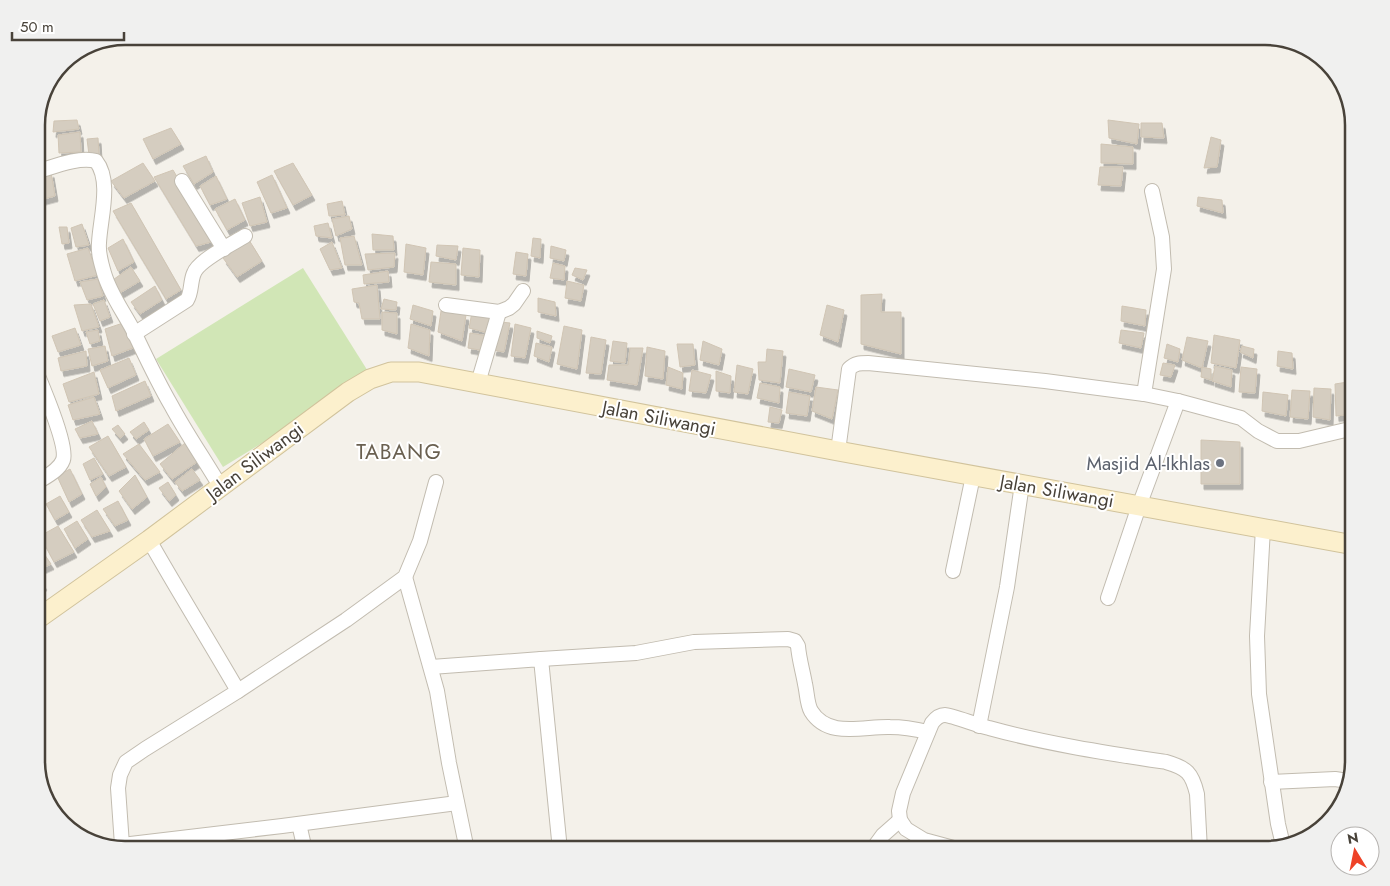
<svg xmlns="http://www.w3.org/2000/svg" width="1390" height="886" viewBox="0 0 1390 886" font-family="Jost,sans-serif">
<style>
.green{fill:#d1e6b6}
.building{fill:#d5cdc0;stroke:#d0c5b4;filter:url(#shadow)}
.lines{fill:none;stroke-linecap:round;stroke-linejoin:round}
.street-casing{stroke:#c2bcb0;stroke-width:16}
.secondary-casing{stroke:#d1c39c;stroke-width:21}
.street{stroke:#fff;stroke-width:14}
.secondary{stroke:#fcf0cd;stroke-width:19}
.worship-dot{fill:#6b7280;stroke:#fff;stroke-width:2}
.labels{text-anchor:middle;dominant-baseline:central;stroke-width:4;stroke-linejoin:round;paint-order:stroke}
.street-label{font-size:19px;fill:#484239;stroke:#fff}
.worship-label{font-size:19px;fill:#5b616d;stroke:#fff;text-anchor:end}
.quarter-label{font-size:21px;letter-spacing:1px;fill:#6a6050;stroke:#fff}
.rim{fill:none;stroke:#484239;stroke-width:2.5}
</style>
<defs>
<filter id="shadow"><feDropShadow dx="3" dy="5.5" stdDeviation="0" flood-color="#0004"/></filter>
</defs>
<rect width="100%" height="100%" fill="#f4f1ea"/>
<path class="green" d="M 303,268 L 371,376 L 223,467 L 156,359 Z"/>
<g class="building">
<path d="M 77,120 L 79,129 L 53,132 L 54,121 Z"/>
<path d="M 1108,120 L 1139,124 L 1137,144 L 1109,138 Z"/>
<path d="M 1141,123 L 1162,123 L 1164,138 L 1141,137 Z"/>
<path d="M 171,128 L 181,144 L 153,159 L 143,139 Z"/>
<path d="M 80,132 L 81,152 L 59,153 L 58,135 Z"/>
<path d="M 1211,137 L 1221,140 L 1217,167 L 1204,168 Z"/>
<path d="M 98,138 L 99,154 L 89,155 L 87,139 Z"/>
<path d="M 1101,144 L 1133,147 L 1133,164 L 1101,163 Z"/>
<path d="M 206,156 L 213,172 L 194,184 L 183,166 Z"/>
<path d="M 143,163 L 155,181 L 124,198 L 111,181 Z"/>
<path d="M 293,163 L 312,195 L 293,205 L 274,171 Z"/>
<path d="M 1100,167 L 1123,167 L 1121,186 L 1098,185 Z"/>
<path d="M 173,170 L 215,241 L 196,246 L 154,177 Z"/>
<path d="M 51,172 L 55,196 L 36,201 L 36,177 Z"/>
<path d="M 272,175 L 287,208 L 271,213 L 257,182 Z"/>
<path d="M 216,176 L 227,199 L 210,205 L 200,186 Z"/>
<path d="M 260,197 L 267,222 L 250,226 L 242,203 Z"/>
<path d="M 1198,197 L 1222,200 L 1223,213 L 1197,206 Z"/>
<path d="M 235,199 L 245,220 L 227,230 L 215,209 Z"/>
<path d="M 342,201 L 345,215 L 329,216 L 327,204 Z"/>
<path d="M 131,203 L 181,290 L 166,299 L 113,211 Z"/>
<path d="M 349,216 L 352,229 L 336,236 L 332,219 Z"/>
<path d="M 328,223 L 332,238 L 316,236 L 314,226 Z"/>
<path d="M 82,224 L 89,245 L 76,247 L 71,228 Z"/>
<path d="M 59,227 L 67,227 L 69,243 L 62,244 Z"/>
<path d="M 372,234 L 393,236 L 394,250 L 373,250 Z"/>
<path d="M 354,236 L 362,265 L 345,265 L 340,238 Z"/>
<path d="M 533,238 L 541,239 L 540,258 L 531,256 Z"/>
<path d="M 123,239 L 134,262 L 118,271 L 108,248 Z"/>
<path d="M 249,240 L 262,261 L 237,277 L 223,258 Z"/>
<path d="M 332,242 L 342,268 L 330,270 L 320,249 Z"/>
<path d="M 406,244 L 426,248 L 423,275 L 404,272 Z"/>
<path d="M 437,245 L 458,246 L 456,260 L 436,256 Z"/>
<path d="M 551,246 L 566,250 L 564,261 L 550,258 Z"/>
<path d="M 88,248 L 98,275 L 75,281 L 67,254 Z"/>
<path d="M 463,248 L 480,250 L 479,277 L 461,275 Z"/>
<path d="M 516,252 L 528,254 L 526,276 L 513,274 Z"/>
<path d="M 395,253 L 394,267 L 368,270 L 365,254 Z"/>
<path d="M 431,262 L 456,264 L 456,285 L 429,282 Z"/>
<path d="M 553,263 L 565,266 L 564,280 L 550,278 Z"/>
<path d="M 131,267 L 140,281 L 118,294 L 110,282 Z"/>
<path d="M 575,268 L 587,270 L 583,280 L 572,275 Z"/>
<path d="M 388,271 L 389,282 L 364,284 L 363,275 Z"/>
<path d="M 98,279 L 103,296 L 87,300 L 80,282 Z"/>
<path d="M 567,281 L 584,285 L 581,301 L 565,298 Z"/>
<path d="M 377,285 L 380,319 L 362,319 L 359,303 L 354,302 L 352,289 Z"/>
<path d="M 155,286 L 162,300 L 140,314 L 131,302 Z"/>
<path d="M 882,294 L 881,312 L 901,312 L 901,354 L 861,344 L 861,295 Z"/>
<path d="M 538,298 L 555,302 L 556,316 L 538,312 Z"/>
<path d="M 384,299 L 397,302 L 396,310 L 381,309 Z"/>
<path d="M 104,300 L 110,317 L 100,321 L 93,304 Z"/>
<path d="M 91,304 L 99,327 L 82,331 L 74,305 Z"/>
<path d="M 413,305 L 433,311 L 431,326 L 410,319 Z"/>
<path d="M 827,305 L 844,310 L 838,342 L 820,335 Z"/>
<path d="M 1122,306 L 1146,310 L 1145,326 L 1121,321 Z"/>
<path d="M 441,311 L 466,315 L 462,341 L 438,332 Z"/>
<path d="M 382,312 L 397,313 L 397,334 L 382,330 Z"/>
<path d="M 472,312 L 492,316 L 488,333 L 469,328 Z"/>
<path d="M 126,322 L 133,348 L 112,356 L 105,329 Z"/>
<path d="M 501,322 L 510,323 L 504,352 L 493,350 Z"/>
<path d="M 411,324 L 430,330 L 429,356 L 408,348 Z"/>
<path d="M 515,324 L 531,328 L 525,358 L 511,356 Z"/>
<path d="M 564,326 L 582,330 L 577,369 L 557,364 Z"/>
<path d="M 75,328 L 81,345 L 58,352 L 52,336 Z"/>
<path d="M 98,330 L 100,341 L 90,344 L 86,332 Z"/>
<path d="M 1121,330 L 1144,333 L 1141,348 L 1119,343 Z"/>
<path d="M 537,331 L 552,336 L 550,343 L 537,338 Z"/>
<path d="M 470,333 L 488,336 L 485,351 L 468,348 Z"/>
<path d="M 1214,335 L 1240,340 L 1236,368 L 1211,363 Z"/>
<path d="M 591,337 L 606,340 L 601,374 L 586,373 Z"/>
<path d="M 1187,337 L 1208,341 L 1202,368 L 1182,360 Z"/>
<path d="M 613,341 L 627,343 L 625,363 L 610,361 Z"/>
<path d="M 703,341 L 722,349 L 719,365 L 700,360 Z"/>
<path d="M 536,343 L 552,347 L 549,362 L 534,356 Z"/>
<path d="M 677,344 L 693,344 L 695,365 L 680,367 Z"/>
<path d="M 1167,344 L 1180,349 L 1178,362 L 1164,358 Z"/>
<path d="M 105,346 L 108,361 L 92,366 L 88,349 Z"/>
<path d="M 1242,346 L 1254,349 L 1253,358 L 1240,352 Z"/>
<path d="M 647,347 L 665,351 L 663,379 L 645,376 Z"/>
<path d="M 630,348 L 643,348 L 637,385 L 607,380 L 609,365 L 628,365 Z"/>
<path d="M 767,349 L 783,351 L 780,383 L 759,380 L 758,362 L 766,362 Z"/>
<path d="M 86,351 L 87,366 L 61,371 L 58,358 Z"/>
<path d="M 1278,351 L 1292,353 L 1293,369 L 1277,366 Z"/>
<path d="M 129,358 L 136,375 L 108,388 L 100,370 Z"/>
<path d="M 1163,363 L 1175,365 L 1171,377 L 1160,375 Z"/>
<path d="M 737,365 L 753,369 L 748,394 L 734,392 Z"/>
<path d="M 1215,366 L 1232,370 L 1231,387 L 1212,381 Z"/>
<path d="M 668,367 L 683,373 L 682,389 L 666,385 Z"/>
<path d="M 1202,367 L 1211,369 L 1211,380 L 1201,377 Z"/>
<path d="M 1241,367 L 1257,369 L 1255,393 L 1239,392 Z"/>
<path d="M 789,369 L 815,375 L 811,392 L 786,387 Z"/>
<path d="M 692,370 L 711,375 L 706,393 L 689,391 Z"/>
<path d="M 716,371 L 731,376 L 730,393 L 716,391 Z"/>
<path d="M 94,372 L 99,394 L 69,402 L 63,384 Z"/>
<path d="M 145,381 L 151,396 L 116,411 L 112,396 Z"/>
<path d="M 1354,381 L 1354,401 L 1350,402 L 1353,414 L 1336,416 L 1335,384 Z"/>
<path d="M 760,383 L 780,387 L 779,403 L 757,398 Z"/>
<path d="M 816,387 L 838,390 L 832,419 L 812,411 Z"/>
<path d="M 1314,388 L 1331,389 L 1330,420 L 1313,417 Z"/>
<path d="M 1292,390 L 1310,391 L 1308,419 L 1290,417 Z"/>
<path d="M 789,392 L 810,396 L 807,416 L 786,413 Z"/>
<path d="M 1263,392 L 1288,395 L 1286,416 L 1262,411 Z"/>
<path d="M 94,397 L 100,414 L 73,420 L 68,405 Z"/>
<path d="M 770,407 L 782,410 L 779,423 L 768,422 Z"/>
<path d="M 92,421 L 98,434 L 80,438 L 75,429 Z"/>
<path d="M 144,422 L 149,430 L 136,439 L 130,432 Z"/>
<path d="M 168,424 L 180,442 L 153,456 L 144,439 Z"/>
<path d="M 118,425 L 125,434 L 120,438 L 112,429 Z"/>
<path d="M 108,436 L 126,467 L 109,476 L 89,447 Z"/>
<path d="M 1201,440 L 1240,442 L 1240,484 L 1201,484 Z"/>
<path d="M 185,443 L 197,462 L 172,479 L 160,464 Z"/>
<path d="M 139,444 L 160,472 L 145,480 L 123,454 Z"/>
<path d="M 94,458 L 103,474 L 90,480 L 83,464 Z"/>
<path d="M 70,469 L 82,494 L 69,502 L 57,476 Z"/>
<path d="M 192,469 L 200,480 L 182,491 L 175,482 Z"/>
<path d="M 135,475 L 147,497 L 132,509 L 119,491 Z"/>
<path d="M 101,477 L 106,487 L 96,496 L 90,484 Z"/>
<path d="M 168,482 L 176,495 L 169,501 L 159,488 Z"/>
<path d="M 60,496 L 69,512 L 55,520 L 46,504 Z"/>
<path d="M 118,501 L 128,520 L 115,526 L 103,509 Z"/>
<path d="M 97,510 L 110,531 L 92,537 L 81,520 Z"/>
<path d="M 77,521 L 88,539 L 75,548 L 64,529 Z"/>
<path d="M 58,526 L 74,552 L 54,562 L 40,536 Z"/>
<path d="M 36,542 L 51,564 L 38,570 L 36,568 Z"/>
<path d="M 36,573 L 44,585 L 36,588 Z"/>
</g>
<g class="lines">
<defs>
<g id="street">
<path d="M 36,172 C 53,167 79,156 96,161 C 112,181 100,219 99,243 C 98,253 101,263 104,273 C 110,294 123,311 133,330 C 145,355 157,381 171,405 C 186,433 204,459 220,486"/>
<path d="M 182,181 L 224,249"/>
<path d="M 446,305 L 499,312 L 509,308 L 514,304 L 523,291"/>
<path d="M 134,334 L 187,300 C 192,292 190,282 194,273 C 199,260 232,244 245,236"/>
<path d="M 36,371 C 43,388 68,446 63,460 C 59,471 45,477 36,483"/>
<path d="M 478,383 L 499,312"/>
<path d="M 1144,394 L 1164,269 L 1162,237 L 1152,191"/>
<path d="M 838,451 L 849,369 C 855,363 860,363 868,363 L 1045,381 L 1144,394 L 1178,401 L 1241,418 L 1258,431 L 1277,441 L 1299,441 L 1354,428"/>
<path d="M 1263,528 L 1257,636 L 1259,694 L 1278,824 L 1283,845"/>
<path d="M 953,571 L 973,476"/>
<path d="M 405,577 L 437,691 L 449,763 L 467,850"/>
<path d="M 1108,598 L 1139,506 L 1178,401"/>
<path d="M 541,659 L 636,653 L 694,642 L 788,639 L 795,641 L 798,646 C 799,659 803,672 805,684 C 807,692 807,704 811,711 C 828,739 864,726 890,727 C 903,727 915,729 928,732"/>
<path d="M 431,667 L 541,659 L 560,850"/>
<path d="M 238,691 L 346,620 L 405,577 L 420,541 L 436,482"/>
<path d="M 979,726 L 1007,587 L 1022,484"/>
<path d="M 1271,782 L 1335,779 L 1348,781"/>
<path d="M 299,824 L 305,850"/>
<path d="M 122,845 L 282,826 L 457,803"/>
<path d="M 114,847 L 122,845 L 118,788 L 120,775 L 126,762 L 145,749 L 238,691 C 209,641 178,591 149,540"/>
<path d="M 872,850 L 883,835 L 900,820"/>
<path d="M 961,850 L 924,840 L 906,829 L 900,820 L 899,811 L 903,793 L 932,723 C 935,719 939,715 945,715 C 951,715 979,726 989,728 C 1047,744 1107,753 1166,762 C 1187,768 1192,773 1197,794 L 1200,850"/>
</g>
<path id="secondary" d="M 36,620 L 149,540 L 348,392 L 370,379 L 391,372 L 419,372 L 838,451 L 1354,545"/>
</defs>
<use href="#street" class="street-casing"/>
<use href="#secondary" class="secondary-casing"/>
<use href="#street" class="street"/>
<use href="#secondary" class="secondary"/>
</g>
<circle class="worship-dot" cx="1220" cy="463" r="5"/>
<g class="labels">
<g class="street-label">
<text transform="translate(659 418) rotate(11)">Jalan Siliwangi</text>
<text transform="translate(255 461) rotate(-37)">Jalan Siliwangi</text>
<text transform="translate(1057 491) rotate(10)">Jalan Siliwangi</text>
</g>
<g class="worship-label">
<text x="1210" y="463">Masjid Al-Ikhlas</text>
</g>
<g class="quarter-label">
<text x="399" y="452">TABANG</text>
</g>
</g>
<path d="M0 0H1390V886H0ZM125 45H1265A80 80 0 0 1 1345 125V761A80 80 0 0 1 1265 841H125A80 80 0 0 1 45 761V125A80 80 0 0 1 125 45Z" fill="#f0f0ef" fill-rule="evenodd"/>
<path class="rim" d="M125 45H1265A80 80 0 0 1 1345 125V761A80 80 0 0 1 1265 841H125A80 80 0 0 1 45 761V125A80 80 0 0 1 125 45Z"/>
<g transform="translate(1355 851) rotate(350)"><circle r="24" fill="#ffffff" stroke="#b6b3b0"/>
<path d="M0-4L9 19L0 12L-9 19Z" fill="#ee4227"/>
<text y="-8" font-size="14" font-weight="bold" text-anchor="middle" fill="#484239">N</text>
</g>
<path d="M12 32v8h112v-8" fill="none" stroke="#484239" stroke-width="2.5"/>
<text x="20" y="32" font-size="15" fill="#484239" stroke="#ffffff" stroke-width="4" paint-order="stroke">50 m</text>
</svg>
